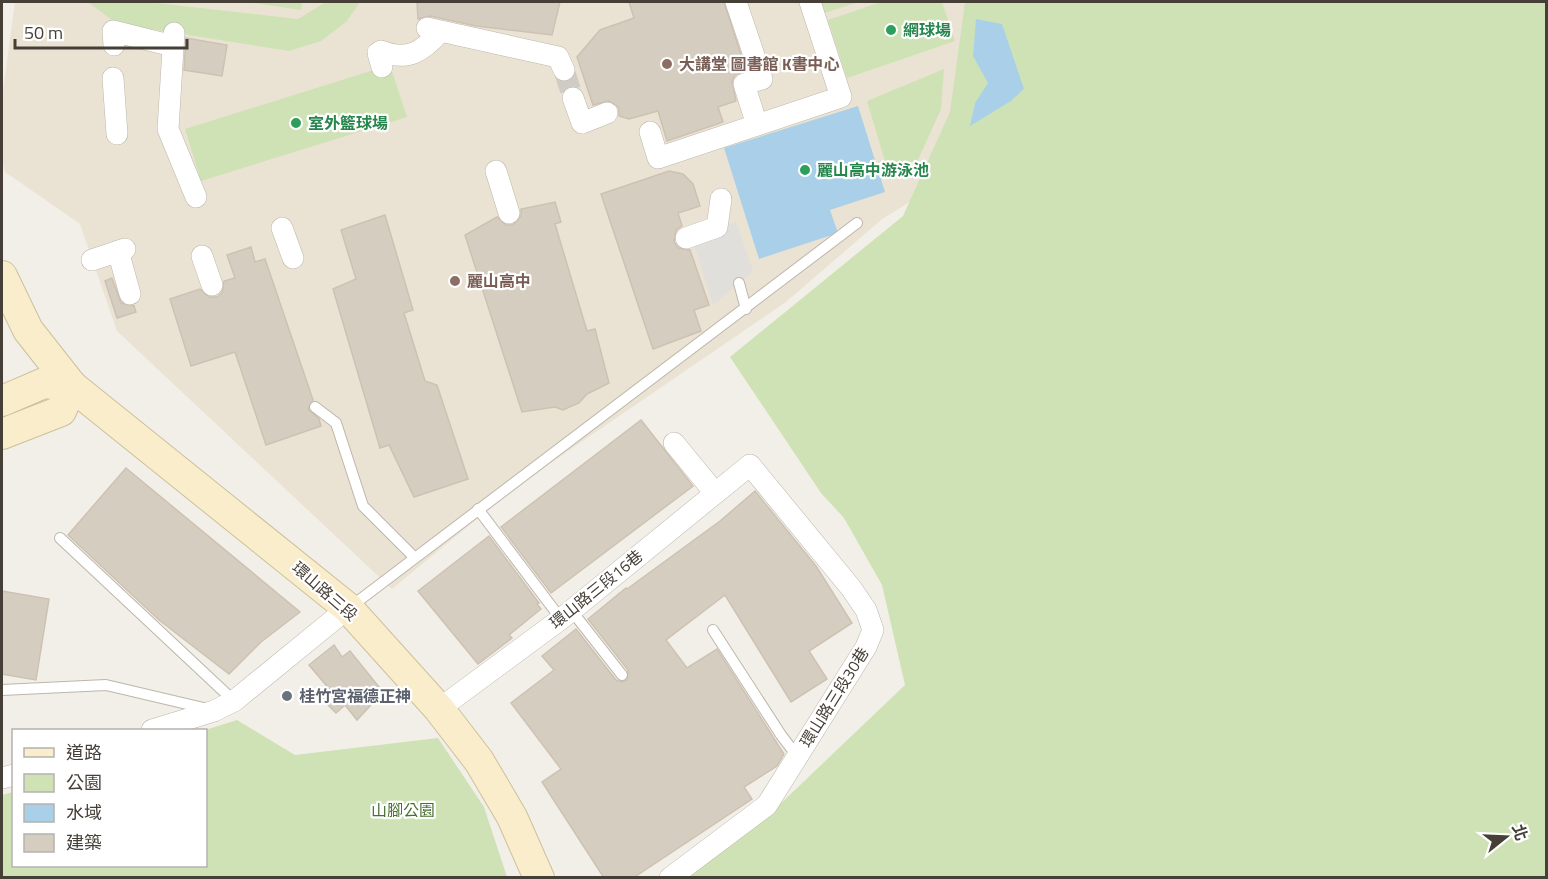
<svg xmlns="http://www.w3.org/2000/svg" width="1548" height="879" viewBox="0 0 1548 879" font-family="'Titillium Web','Noto Sans TC',sans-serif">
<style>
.education{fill:#eae3d3}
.green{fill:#cee2b5}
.parking{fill:#e1dfdc}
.water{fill:#aad0e9}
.building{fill:#d6cdc1;stroke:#cdc2b2;stroke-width:1.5}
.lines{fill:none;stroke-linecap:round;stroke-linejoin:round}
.street-tunnel{stroke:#cfccc5;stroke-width:21;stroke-dasharray:21 10;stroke-linecap:butt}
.lane-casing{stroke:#bdb6ab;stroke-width:12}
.street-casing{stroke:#bdb6ab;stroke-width:22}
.secondary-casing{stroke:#cdc09c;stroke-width:32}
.lane{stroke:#fff;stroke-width:10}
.street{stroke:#fff;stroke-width:21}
.secondary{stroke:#f9edcb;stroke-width:30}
.leisure-dot{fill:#2e9e5b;stroke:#fff;stroke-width:2}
.education-dot{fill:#8d6e63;stroke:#fff;stroke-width:2}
.worship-dot{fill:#6b7280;stroke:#fff;stroke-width:2}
.labels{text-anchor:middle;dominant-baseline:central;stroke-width:4.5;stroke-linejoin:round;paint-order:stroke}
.leisure-label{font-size:16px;font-weight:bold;fill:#27864d;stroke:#fff;text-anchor:start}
.education-label{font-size:16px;font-weight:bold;fill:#785e54;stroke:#fff;text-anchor:start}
.street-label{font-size:16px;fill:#453f37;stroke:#fff}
.worship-label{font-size:16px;font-weight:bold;fill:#5b616d;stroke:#fff;text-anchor:start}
.park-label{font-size:16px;fill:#497130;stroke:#fff}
</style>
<rect width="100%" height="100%" fill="#f2efe8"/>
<path class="education" d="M 15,2 L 996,2 L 1025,129 L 881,220 L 786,302 L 514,488 L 392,589 L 117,331 L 80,224 L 5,172 L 2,159 L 2,98 Z"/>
<g class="green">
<path d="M 88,2 L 147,2 L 298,19 L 326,2 L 360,2 L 346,22 L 321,41 L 289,51 L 139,27 L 112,20 Z"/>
<path d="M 248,2 L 302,2 L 301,10 Z"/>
<path d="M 820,2 L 859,2 L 824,13 Z"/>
<path d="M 881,2 L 942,2 L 955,41 L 847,78 L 828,20 Z"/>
<path d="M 965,2 L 1546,2 L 1546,877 L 688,878 L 776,808 L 905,685 L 882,585 L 844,518 L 821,493 L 730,357 L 903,216 L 950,112 Z"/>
<path d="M 390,65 L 407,117 L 201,181 L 185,129 Z"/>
<path d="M 944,69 L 941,109 L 917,162 L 890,178 L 867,101 Z"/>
<path d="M 237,720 L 295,755 L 438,738 L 484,807 L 507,877 L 2,877 L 2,795 L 13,792 L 14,866 L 206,866 L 205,730 Z"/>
</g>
<path class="parking" d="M 736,222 L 753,271 L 713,305 L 692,238 Z"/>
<g class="water">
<path d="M 976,19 L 1002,24 L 1024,89 L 1011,101 L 970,126 L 975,103 L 988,83 L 973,56 Z"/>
<path d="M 858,106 L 885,192 L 830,210 L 838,233 L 759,259 L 724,148 Z"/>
</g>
<g class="building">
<path d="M 417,2 L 560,2 L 552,35 L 476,26 L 430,16 L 418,19 Z"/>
<path d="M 629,2 L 724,2 L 746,70 L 735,75 L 732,81 L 736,101 L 718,107 L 723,122 L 667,141 L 658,111 L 629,119 L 619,116 L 619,108 L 609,101 L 593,105 L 577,57 L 600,30 L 634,18 Z"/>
<path d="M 186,38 L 227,45 L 222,76 L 184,70 Z"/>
<path d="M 669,171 L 683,174 L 693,184 L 700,206 L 678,213 L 682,226 L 676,230 L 674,242 L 678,248 L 690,250 L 709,305 L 694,310 L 701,331 L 653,349 L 601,194 Z"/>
<path d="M 555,202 L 561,222 L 555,224 L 587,331 L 595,329 L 609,383 L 587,394 L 579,403 L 563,410 L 555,407 L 522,412 L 465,235 L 497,217 L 506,225 L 513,225 L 521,216 L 521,209 Z"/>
<path d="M 385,215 L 413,310 L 404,313 L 425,381 L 437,385 L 468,479 L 414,497 L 389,445 L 380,448 L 333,289 L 356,279 L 341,230 Z"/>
<path d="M 251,247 L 255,262 L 265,259 L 313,400 L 308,409 L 319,419 L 321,426 L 266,445 L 235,352 L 191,366 L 170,299 L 200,289 L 209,297 L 217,297 L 222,293 L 224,281 L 235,278 L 227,255 Z"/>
<path d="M 112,278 L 121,303 L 134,306 L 136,312 L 117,318 L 105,281 Z"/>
<path d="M 641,420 L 693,486 L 551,593 L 501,527 Z"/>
<path d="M 126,468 L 300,612 L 261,642 L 229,674 L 159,620 L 68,535 Z"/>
<path d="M 755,491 L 816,566 L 852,623 L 809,651 L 827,679 L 791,702 L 725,595 L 666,640 L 687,668 L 717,649 L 784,754 L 777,766 L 744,787 L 752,799 L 633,878 L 604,878 L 542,782 L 561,769 L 511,703 L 554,670 L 542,656 L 576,629 L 616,680 L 622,682 L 627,680 L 628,670 L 588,619 L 626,588 L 627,589 L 720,521 Z"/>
<path d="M 489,536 L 539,603 L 537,604 L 541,609 L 509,635 L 512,638 L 478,664 L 418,591 Z"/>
<path d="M 2,591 L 49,599 L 36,680 L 2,674 Z"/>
<path d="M 334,645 L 342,657 L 350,651 L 383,692 L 357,720 L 345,705 L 336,713 L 322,699 L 331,691 L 309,665 Z"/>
</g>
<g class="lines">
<path class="street-tunnel" d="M 564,70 L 573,98"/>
<defs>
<g id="lane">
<path d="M 739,283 L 746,309"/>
<path d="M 315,407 L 336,423 L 363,506 L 414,557"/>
<path d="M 478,509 L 561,619"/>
<path d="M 60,538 L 234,701"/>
<path d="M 349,608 L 857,223"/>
<path d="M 571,610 L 622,675"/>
<path d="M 713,630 L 781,735 L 797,756"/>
<path d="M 2,690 L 106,685 L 208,709"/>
</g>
<g id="street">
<path d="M 736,2 L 762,79 L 744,84 L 757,125"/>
<path d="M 427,28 L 558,57 L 564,70"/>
<path d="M 174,33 L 168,129 L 196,197"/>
<path d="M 114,45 L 113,31 L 173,46"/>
<path d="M 382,67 L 378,53 L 381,51 C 408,62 423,51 440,32"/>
<path d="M 113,78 L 117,134"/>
<path d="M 573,98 L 582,123 L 607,113"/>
<path d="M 650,132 L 658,158 L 841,97 L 810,2"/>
<path d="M 496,171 L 509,213"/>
<path d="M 282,228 L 293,258"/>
<path d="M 686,238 L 717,227 L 721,199"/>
<path d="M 118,251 L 130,294"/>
<path d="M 202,256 L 212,285"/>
<path d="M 92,260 L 125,249"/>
<path d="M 674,443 L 715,493"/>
<path d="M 439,709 L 561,619 L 750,465 L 851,588 L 866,610 L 873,630 L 866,647 L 767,805 L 670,878"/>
<path d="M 152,730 L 214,711 L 234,701 L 348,608"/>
<path d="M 2,778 L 14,775"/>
</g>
<g id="secondary">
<path d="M 2,276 L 28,330 L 72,386 L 348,608 L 439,709 L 479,761 L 512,817 L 539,878"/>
<path d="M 2,401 L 44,383 L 72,386"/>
<path d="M 2,434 L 61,411 L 72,386"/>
</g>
</defs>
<use href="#lane" class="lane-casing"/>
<use href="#street" class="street-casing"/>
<use href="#secondary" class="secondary-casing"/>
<use href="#lane" class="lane"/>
<use href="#street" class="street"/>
<use href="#secondary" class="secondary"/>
</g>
<g class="leisure-dot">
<circle cx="891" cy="30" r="6"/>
<circle cx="296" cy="123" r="6"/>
<circle cx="805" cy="170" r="6"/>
</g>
<g class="education-dot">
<circle cx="667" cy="64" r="6"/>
<circle cx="455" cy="281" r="6"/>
</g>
<circle class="worship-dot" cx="287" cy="696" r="6"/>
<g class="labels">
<g class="leisure-label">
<text x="903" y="30">網球場</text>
<text x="308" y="123">室外籃球場</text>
<text x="817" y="170">麗山高中游泳池</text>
</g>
<g class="education-label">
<text x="679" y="64">大講堂 圖書館 K書中心</text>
<text x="467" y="281">麗山高中</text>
</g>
<g class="street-label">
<text transform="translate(596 589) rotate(-39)">環山路三段16巷</text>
<text transform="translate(325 591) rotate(41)">環山路三段</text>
<text transform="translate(834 697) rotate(-58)">環山路三段30巷</text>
</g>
<g class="worship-label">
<text x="299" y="696">桂竹宮福德正神</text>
</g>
<g class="park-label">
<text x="403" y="810">山腳公園</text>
</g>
</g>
<rect width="1548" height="879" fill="none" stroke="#453f37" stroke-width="6"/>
<rect x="12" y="729" width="195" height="138" fill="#ffffff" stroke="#b5b2af" stroke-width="1.5"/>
<rect x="24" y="748" width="30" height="9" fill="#f9edcb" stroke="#b5b2af" stroke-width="1.5"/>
<text x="66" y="759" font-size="18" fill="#453f37">道路</text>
<rect x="24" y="774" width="30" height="18" fill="#cee2b5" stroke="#b5b2af" stroke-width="1.5"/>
<text x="66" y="789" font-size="18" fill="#453f37">公園</text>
<rect x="24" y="804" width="30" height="18" fill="#aad0e9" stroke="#b5b2af" stroke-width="1.5"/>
<text x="66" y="819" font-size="18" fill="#453f37">水域</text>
<rect x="24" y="834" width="30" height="18" fill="#d6cdc1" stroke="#b5b2af" stroke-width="1.5"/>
<text x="66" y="849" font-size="18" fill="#453f37">建築</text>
<g transform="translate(1506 837) rotate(72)" stroke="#ffffff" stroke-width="4.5" paint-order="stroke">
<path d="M0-4.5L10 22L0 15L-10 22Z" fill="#453f37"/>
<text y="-9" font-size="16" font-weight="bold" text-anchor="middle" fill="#453f37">北</text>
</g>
<path d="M15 39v9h172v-9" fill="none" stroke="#453f37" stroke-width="3"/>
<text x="24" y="39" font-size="18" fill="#453f37" stroke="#ffffff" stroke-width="4.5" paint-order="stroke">50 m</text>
</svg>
